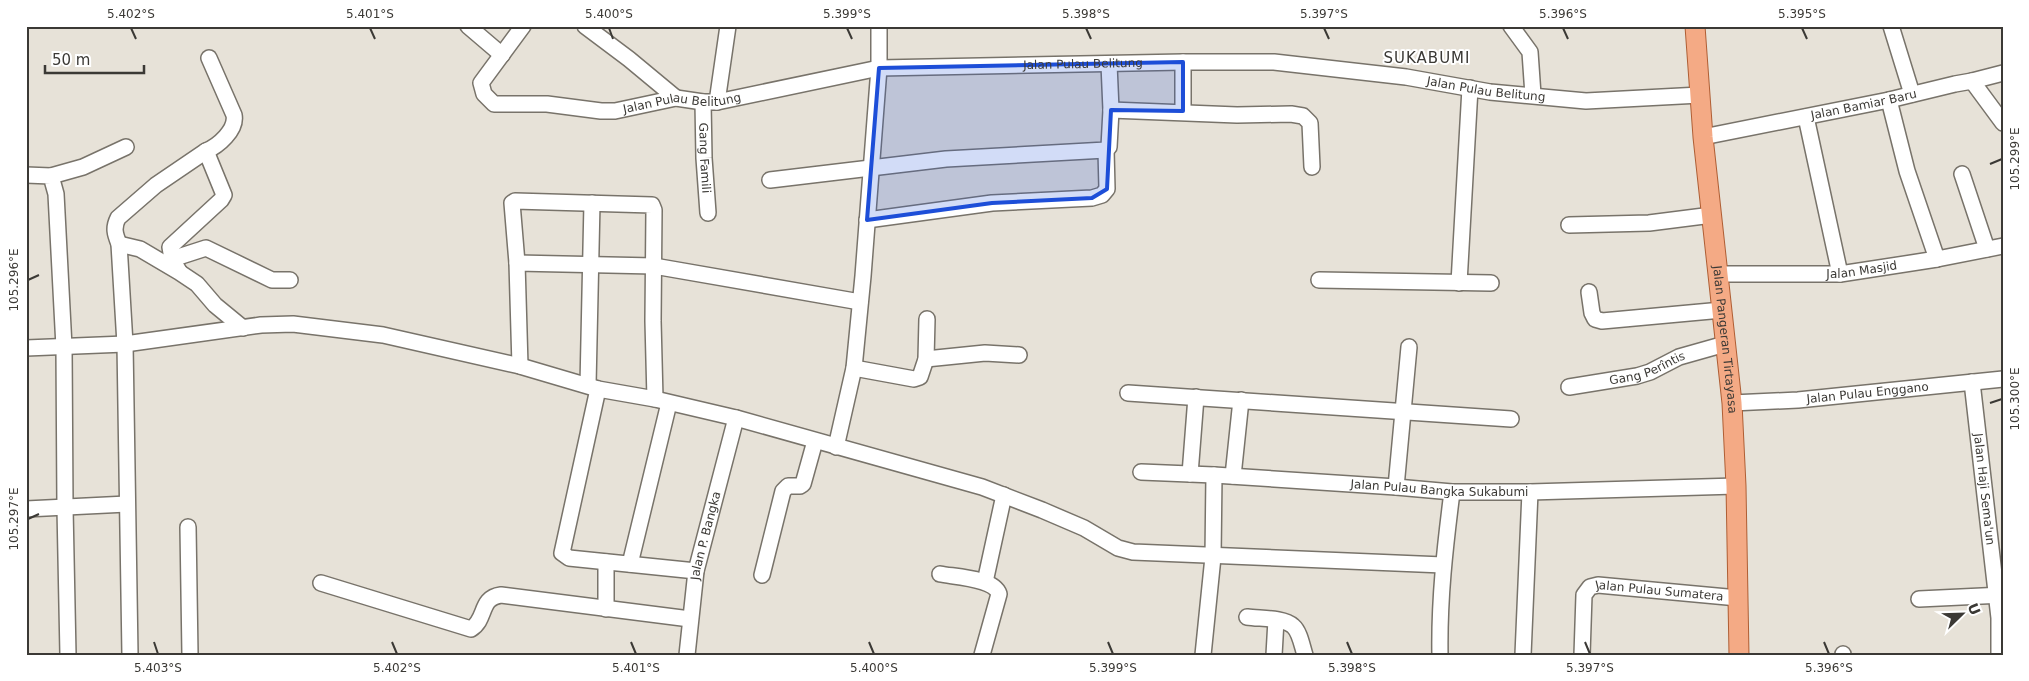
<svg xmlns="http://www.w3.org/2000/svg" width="2029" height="681" viewBox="0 0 2029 681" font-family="'DejaVu Sans',sans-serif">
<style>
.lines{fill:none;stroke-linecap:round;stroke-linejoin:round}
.minor-casing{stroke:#78736a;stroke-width:18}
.major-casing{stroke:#af5e34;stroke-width:21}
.minor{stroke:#fff;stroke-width:15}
.major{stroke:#f4aa85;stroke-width:19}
.marked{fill:#1d4ed8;fill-opacity:0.2;stroke:#1d4ed8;stroke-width:4;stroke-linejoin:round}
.ticks{fill:none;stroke:#3b3935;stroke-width:2}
.labels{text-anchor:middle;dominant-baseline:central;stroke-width:4;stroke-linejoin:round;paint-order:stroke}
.street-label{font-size:12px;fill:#3b3935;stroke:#fff}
.quarter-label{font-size:15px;letter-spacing:1px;fill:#3b3935;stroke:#fff}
.neatline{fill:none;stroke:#3b3935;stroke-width:2}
.ticks-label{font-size:12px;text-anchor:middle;fill:#3b3935}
</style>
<rect width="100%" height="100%" fill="#e7e2d8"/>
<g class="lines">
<defs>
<g id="minor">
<path d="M 468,26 L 502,55"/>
<path id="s1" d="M 523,26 L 481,83 L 484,94 L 494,104 L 547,104 L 601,111 L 615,111 L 676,98 L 703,102 L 717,102 L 879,68 L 1183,62 L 1274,62 L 1406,77 L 1490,92 L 1586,101 L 1700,95"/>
<path d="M 585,26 L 629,59 L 676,98"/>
<path d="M 1511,26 L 1530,52 L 1533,95"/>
<path d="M 1891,26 L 1912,94"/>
<path d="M 1972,81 L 2003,73"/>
<path d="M 1889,100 L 1907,171 L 1937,259"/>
<path id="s2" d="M 703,102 L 704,158 L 708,213"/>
<path d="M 717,102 L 728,26"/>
<path d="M 1111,110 L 1237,115 L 1291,114 L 1303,116 L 1310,123 L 1312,167"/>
<path d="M 1183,111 L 1183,62"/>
<path d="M 1806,117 L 1840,274"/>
<path id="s3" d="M 1703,137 L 1889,100 L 1955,84 L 1972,81 L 2003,123"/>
<path d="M 1962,174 L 1987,249"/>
<path d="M 26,175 L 51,176 L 56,194 L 64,347 L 65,508 L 68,655"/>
<path d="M 51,176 L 83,167 L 126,147"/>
<path d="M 770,180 L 946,159 L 1106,150 L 1109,147 L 1111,110 L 1109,64"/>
<path d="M 867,220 L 992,203 L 1092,198 L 1102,195 L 1107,189 L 1106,150"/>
<path d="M 1569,225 L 1649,223 L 1712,215"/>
<path d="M 119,244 L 140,249 L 179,272 L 197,284 L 215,305 L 243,328"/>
<path d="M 172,259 L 206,248 L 272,280 L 290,280"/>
<path d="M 517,263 L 512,203 L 515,201 L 652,205 L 654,210 L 653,321 L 655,399"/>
<path d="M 179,271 L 172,259 L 170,247 L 221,200 L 224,195 L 206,151"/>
<path id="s4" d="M 1718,274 L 1840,274 L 1937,259 L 2003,246"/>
<path d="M 1319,280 L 1491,283"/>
<path d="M 1459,283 L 1470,88"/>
<path d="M 1589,292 L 1592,313 L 1595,319 L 1602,321 L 1722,310"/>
<path d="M 26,348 L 125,344 L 261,325 L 293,324 L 383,335 L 520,366 L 598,389 L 655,399 L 736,418 L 982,487 L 1042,510 L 1084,528 L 1118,548 L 1133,552 L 1443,565"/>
<path d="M 926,359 L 985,353 L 1019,355"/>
<path d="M 520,366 L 517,263 L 654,266 L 860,302"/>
<path d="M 854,368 L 914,379 L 920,377 L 926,359 L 927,319"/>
<path id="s5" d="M 1972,382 L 1999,618 L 1999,655"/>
<path d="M 588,385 L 592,203"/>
<path id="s6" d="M 1569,387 L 1637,376 L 1650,372 L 1679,357 L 1725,344"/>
<path d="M 598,389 L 562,553 L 569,558 L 696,571"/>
<path d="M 1128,393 L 1511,419"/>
<path id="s7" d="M 1732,403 L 1798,400 L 2003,379"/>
<path d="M 836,447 L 854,368 L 863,276 L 879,68 L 879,26"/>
<path id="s8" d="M 1141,472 L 1214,475 L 1396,487 L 1452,492 L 1530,492 L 1736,486"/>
<path d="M 1190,474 L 1196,397"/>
<path d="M 1233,476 L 1241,400"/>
<path d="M 1396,487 L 1409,347"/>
<path d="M 26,509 L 127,504"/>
<path d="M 188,527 L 190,655"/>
<path d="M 630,564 L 669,403"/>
<path d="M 940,574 C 955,577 994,578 999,594 L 982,655"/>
<path d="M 762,575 L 783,491 L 788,486 L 800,486 L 803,484 L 815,441"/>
<path d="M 985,582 L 1004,495"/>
<path d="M 321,583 L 471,629 C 487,619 479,598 501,595 L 690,619"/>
<path d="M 1919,599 L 2003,595"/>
<path d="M 606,609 L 606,562"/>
<path d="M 1247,617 C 1260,619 1283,617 1293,626 C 1300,632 1302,646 1305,655"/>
<path d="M 130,655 L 125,344 L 119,244 C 115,234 113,228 118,218 L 156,185 L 206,151 C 218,146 237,130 234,115 L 209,58"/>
<path id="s9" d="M 687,655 L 696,571 L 736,418"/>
<path d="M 1203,655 L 1213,557 L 1214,475"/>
<path d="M 1274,655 L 1276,620"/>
<path d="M 1440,655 C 1439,600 1445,547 1452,492"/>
<path d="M 1523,655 L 1530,492"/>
<path id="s10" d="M 1582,655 L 1584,595 L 1590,587 L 1598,585 L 1738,598"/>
<path d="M 1843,655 L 1843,654"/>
</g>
<g id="major">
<path id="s11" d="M 1695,26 L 1703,137 L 1732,403 L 1736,486 L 1739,655"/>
</g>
</defs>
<use href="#minor" class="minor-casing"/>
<use href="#major" class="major-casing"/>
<use href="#minor" class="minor"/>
<use href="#major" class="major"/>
</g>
<path class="marked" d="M 1183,62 L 1183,111 L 1111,110 L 1107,189 L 1092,198 L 992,203 L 867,220 L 879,68 Z"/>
<path class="ticks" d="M 131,28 L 136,39M 370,28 L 375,39M 609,28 L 613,39M 847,28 L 852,39M 1086,28 L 1091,39M 1324,28 L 1329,39M 1563,28 L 1568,39M 1802,28 L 1807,39M 1990,164 L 2002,159M 28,280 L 39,275M 1990,403 L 2002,399M 28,519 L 39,514M 154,642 L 158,654M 392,642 L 397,654M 631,642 L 636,654M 869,642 L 874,654M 1108,642 L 1113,654M 1347,642 L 1352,654M 1585,642 L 1590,654M 1824,642 L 1829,654"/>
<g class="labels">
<g class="street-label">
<text stroke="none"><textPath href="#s1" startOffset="691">Jalan Pulau Belitung</textPath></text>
<text stroke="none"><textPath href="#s1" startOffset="1096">Jalan Pulau Belitung</textPath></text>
<text stroke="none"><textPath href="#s1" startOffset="286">Jalan Pulau Belitung</textPath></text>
<text stroke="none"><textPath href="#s3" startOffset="164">Jalan Bamiar Baru</textPath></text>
<text stroke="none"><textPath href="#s2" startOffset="56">Gang Famili</textPath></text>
<text stroke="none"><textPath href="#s4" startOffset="144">Jalan Masjid</textPath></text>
<text stroke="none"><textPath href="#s11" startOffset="315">Jalan Pangeran Tirtayasa</textPath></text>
<text stroke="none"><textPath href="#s6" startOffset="81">Gang Perîntis</textPath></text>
<text stroke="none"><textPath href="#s7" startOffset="136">Jalan Pulau Enggano</textPath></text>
<text stroke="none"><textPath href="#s8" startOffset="299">Jalan Pulau Bangka Sukabumi</textPath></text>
<text stroke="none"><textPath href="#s5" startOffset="108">Jalan Haji Sema'un</textPath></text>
<text stroke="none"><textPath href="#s9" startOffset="121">Jalan P. Bangka</textPath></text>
<text stroke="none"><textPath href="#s10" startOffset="140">Jalan Pulau Sumatera</textPath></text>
</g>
<g class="quarter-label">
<text x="1427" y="58">SUKABUMI</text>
</g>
</g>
<rect width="2029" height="681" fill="none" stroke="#ffffff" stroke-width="55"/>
<g transform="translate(1962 614) rotate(67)" stroke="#ffffff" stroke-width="4" paint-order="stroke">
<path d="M0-4L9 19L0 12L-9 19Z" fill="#3b3935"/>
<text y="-8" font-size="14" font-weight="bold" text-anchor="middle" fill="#3b3935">U</text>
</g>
<path d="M45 65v8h99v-8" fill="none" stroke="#3b3935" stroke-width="2.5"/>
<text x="52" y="65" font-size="15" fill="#3b3935" stroke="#ffffff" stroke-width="4" paint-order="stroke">50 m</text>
<rect x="28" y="28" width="1974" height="626" class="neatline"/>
<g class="ticks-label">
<text x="131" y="18">5.402°S</text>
<text x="370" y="18">5.401°S</text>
<text x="609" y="18">5.400°S</text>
<text x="847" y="18">5.399°S</text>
<text x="1086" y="18">5.398°S</text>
<text x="1324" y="18">5.397°S</text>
<text x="1563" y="18">5.396°S</text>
<text x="1802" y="18">5.395°S</text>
<text transform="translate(2015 159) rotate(-90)" y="4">105.299°E</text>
<text transform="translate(14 280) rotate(-90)" y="4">105.296°E</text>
<text transform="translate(2015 399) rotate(-90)" y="4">105.300°E</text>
<text transform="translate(14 519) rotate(-90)" y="4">105.297°E</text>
<text x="158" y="672">5.403°S</text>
<text x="397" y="672">5.402°S</text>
<text x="636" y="672">5.401°S</text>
<text x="874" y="672">5.400°S</text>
<text x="1113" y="672">5.399°S</text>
<text x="1352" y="672">5.398°S</text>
<text x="1590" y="672">5.397°S</text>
<text x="1829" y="672">5.396°S</text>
</g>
</svg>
